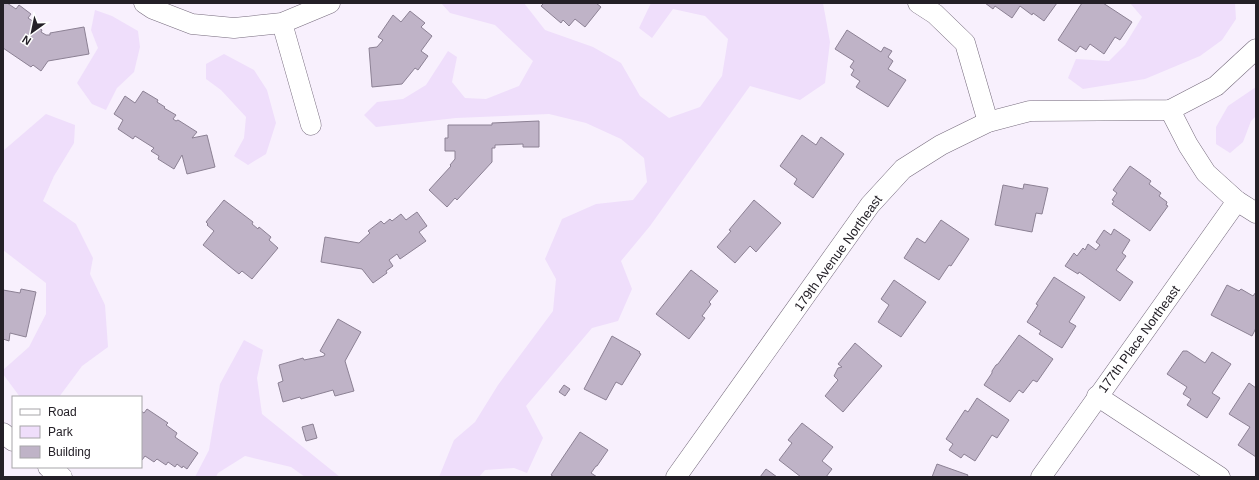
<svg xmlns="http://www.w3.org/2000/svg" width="1259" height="480" viewBox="0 0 1259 480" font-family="Helvetica,sans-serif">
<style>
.green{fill:#efdefb}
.building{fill:#bfb3c7;stroke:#8c8194}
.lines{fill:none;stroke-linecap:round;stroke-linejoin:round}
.minor-casing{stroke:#766b7d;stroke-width:21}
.minor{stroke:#fff;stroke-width:20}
.labels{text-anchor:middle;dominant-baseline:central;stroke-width:3;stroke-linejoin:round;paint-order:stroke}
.street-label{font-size:13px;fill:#242027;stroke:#fff}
</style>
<rect width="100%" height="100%" fill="#f8f0fd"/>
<g class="green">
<path d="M 441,3 L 524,3 L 545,30 L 593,47 L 621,63 L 640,96 L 669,118 L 700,107 L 722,76 L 728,39 L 705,16 L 673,9 L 652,38 L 639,28 L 651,3 L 823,3 L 830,42 L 825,83 L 800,100 L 750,86 L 650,226 L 621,261 L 632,289 L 618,321 L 592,328 L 526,406 L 543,438 L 527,473 L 514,468 L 485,470 L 479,477 L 439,477 L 454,440 L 475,422 L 498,385 L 553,311 L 556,279 L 545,259 L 562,219 L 596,204 L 633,200 L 647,182 L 644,158 L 621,139 L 586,123 L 549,114 L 456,118 L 376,127 L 364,115 L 377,102 L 403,99 L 426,85 L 448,51 L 457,57 L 452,82 L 465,98 L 486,99 L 519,86 L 533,61 L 495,25 L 450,13 Z"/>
<path d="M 1130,3 L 1235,3 L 1236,19 L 1222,40 L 1200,56 L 1145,79 L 1083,89 L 1068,78 L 1076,59 L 1109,61 L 1125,45 L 1142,17 Z"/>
<path d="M 95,10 L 112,16 L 138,31 L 140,47 L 134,72 L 117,88 L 106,110 L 92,104 L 77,83 L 98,48 L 91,30 Z"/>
<path d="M 224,54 L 254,70 L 267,90 L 276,123 L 266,154 L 248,165 L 234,156 L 244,138 L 246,117 L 221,90 L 206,79 L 206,64 Z"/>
<path d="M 1256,87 L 1256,116 L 1251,121 L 1243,142 L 1230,153 L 1216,144 L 1216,127 L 1228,106 Z"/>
<path d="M 46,114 L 75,125 L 74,143 L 54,176 L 43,201 L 76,224 L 93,258 L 90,274 L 105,305 L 108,347 L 82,366 L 59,397 L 20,397 L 3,374 L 3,370 L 29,347 L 46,314 L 46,283 L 3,250 L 3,151 Z"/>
<path d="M 244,340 L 263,350 L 257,378 L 262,414 L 340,477 L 305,477 L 291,467 L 245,456 L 218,473 L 216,477 L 195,477 L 209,450 L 220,384 Z"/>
</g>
<g class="building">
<path d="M 3,3 L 7,3 L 16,9 L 19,5 L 31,14 L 28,18 L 37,24 L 36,26 L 42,30 L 41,32 L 46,35 L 50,35 L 50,33 L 84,27 L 89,54 L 48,61 L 41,71 L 33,65 L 31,67 L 3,48 Z"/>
<path d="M 541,3 L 596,3 L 601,7 L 585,27 L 575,19 L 569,26 L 563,20 L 561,23 L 541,6 L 543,4 Z"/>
<path d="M 985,3 L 1057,3 L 1044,21 L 1033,13 L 1032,15 L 1020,6 L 1012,18 L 995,6 L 993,9 Z"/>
<path d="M 1082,3 L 1103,3 L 1132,22 L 1120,40 L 1115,37 L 1104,54 L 1090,44 L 1086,50 L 1080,46 L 1076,52 L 1058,40 Z"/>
<path d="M 410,11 L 425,23 L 421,27 L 432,36 L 421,51 L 428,56 L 418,70 L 415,68 L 402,84 L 372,87 L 369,48 L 377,47 L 383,40 L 378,37 L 393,15 L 401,22 Z"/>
<path d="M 847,30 L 881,52 L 884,47 L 892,51 L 888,57 L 893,61 L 888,69 L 906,80 L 888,107 L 856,87 L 860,81 L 851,75 L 854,70 L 850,67 L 854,61 L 835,49 Z"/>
<path d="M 143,91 L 158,100 L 157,102 L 165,107 L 164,108 L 176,115 L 173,119 L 176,121 L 178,120 L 197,132 L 192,138 L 207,135 L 215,167 L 187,174 L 182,155 L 174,169 L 158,159 L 159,156 L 151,151 L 154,148 L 135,136 L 133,139 L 118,129 L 123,120 L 114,114 L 125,96 L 135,103 Z"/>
<path d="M 539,121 L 539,147 L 523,147 L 523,144 L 495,145 L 495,148 L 492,148 L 492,162 L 457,200 L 455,198 L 447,207 L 429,190 L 451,166 L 450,165 L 455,159 L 455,151 L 445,151 L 445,138 L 448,138 L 448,125 L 492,125 L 492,123 Z"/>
<path d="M 802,135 L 816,145 L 821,137 L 844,154 L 813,198 L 794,184 L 797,179 L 780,166 Z"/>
<path d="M 1130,166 L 1151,181 L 1149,184 L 1161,193 L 1159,196 L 1167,202 L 1166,205 L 1168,206 L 1150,231 L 1112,204 L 1114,201 L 1112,200 L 1117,193 L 1113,190 Z"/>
<path d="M 1024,184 L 1048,188 L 1042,214 L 1036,213 L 1032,232 L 995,225 L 1003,185 L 1023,189 Z"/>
<path d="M 224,200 L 253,222 L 252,224 L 258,229 L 259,227 L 271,237 L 269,240 L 278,248 L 252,279 L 242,271 L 239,274 L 203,245 L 214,231 L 207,225 L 208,224 L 206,222 Z"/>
<path d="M 754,200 L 781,223 L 756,252 L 750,246 L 735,263 L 717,247 L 731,231 L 729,230 Z"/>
<path d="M 417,212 L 427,226 L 419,232 L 426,241 L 400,259 L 397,254 L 389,260 L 393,266 L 386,271 L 387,273 L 373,283 L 362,269 L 321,262 L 325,237 L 359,243 L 370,233 L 368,231 L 381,221 L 384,224 L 390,219 L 392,221 L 401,214 L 406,220 Z"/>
<path d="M 941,220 L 969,239 L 951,266 L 949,265 L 939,280 L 904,258 L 917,238 L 925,243 Z"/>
<path d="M 1114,229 L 1130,240 L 1122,253 L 1126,256 L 1116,270 L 1133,282 L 1120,301 L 1079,272 L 1078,274 L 1065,266 L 1074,253 L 1077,256 L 1083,248 L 1085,250 L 1088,244 L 1096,250 L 1100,245 L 1096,242 L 1104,230 L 1111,235 Z"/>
<path d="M 691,270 L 718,291 L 709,302 L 711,304 L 702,316 L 705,318 L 689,339 L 656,314 Z"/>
<path d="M 1054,277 L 1085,297 L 1069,322 L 1076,326 L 1062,348 L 1039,334 L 1041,331 L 1027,322 L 1038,305 L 1036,304 Z"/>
<path d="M 894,280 L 926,302 L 901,337 L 878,322 L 889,305 L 881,299 Z"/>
<path d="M 1227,285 L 1239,291 L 1241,289 L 1253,296 L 1256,292 L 1256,328 L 1252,336 L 1211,315 Z"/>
<path d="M 21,289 L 36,292 L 26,337 L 10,333 L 9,341 L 3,339 L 3,290 L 20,293 Z"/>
<path d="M 338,319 L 361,332 L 345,361 L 354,391 L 335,396 L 333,390 L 301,399 L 300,397 L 283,402 L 278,383 L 283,381 L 279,365 L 303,358 L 304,360 L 324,356 L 325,354 L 320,351 Z"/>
<path d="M 1019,335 L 1053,359 L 1037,382 L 1033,380 L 1023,393 L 1019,390 L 1010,402 L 984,385 L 992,373 L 992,371 L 996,365 L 998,364 Z"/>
<path d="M 612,336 L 640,352 L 639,353 L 641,354 L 622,385 L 616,382 L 606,400 L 584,389 Z"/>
<path d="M 855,343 L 882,366 L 843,412 L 825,396 L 838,380 L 834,376 L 838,368 L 842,367 L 838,364 Z"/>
<path d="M 1183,351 L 1187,351 L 1205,363 L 1212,352 L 1231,364 L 1212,393 L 1220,398 L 1207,418 L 1187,405 L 1191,399 L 1183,394 L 1187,387 L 1167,374 Z"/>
<path d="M 1249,383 L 1256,388 L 1256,457 L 1238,445 L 1250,427 L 1229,414 Z"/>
<path d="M 564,385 L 570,389 L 565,396 L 559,392 Z"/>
<path d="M 977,398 L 1009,420 L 997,438 L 992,435 L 975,461 L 964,454 L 961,458 L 949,450 L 953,444 L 946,439 L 965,410 L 968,412 Z"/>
<path d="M 147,409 L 168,423 L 166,425 L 177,433 L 175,437 L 198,453 L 187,469 L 183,466 L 182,468 L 177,464 L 175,467 L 168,462 L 166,465 L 157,459 L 154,462 L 145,456 L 142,460 L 141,460 L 141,411 L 144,413 Z"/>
<path d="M 802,423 L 833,447 L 822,461 L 832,469 L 826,477 L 801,477 L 779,460 L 792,443 L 788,440 Z"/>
<path d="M 313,424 L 317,438 L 306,441 L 302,427 Z"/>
<path d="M 580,432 L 608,450 L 597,466 L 596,466 L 591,473 L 597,477 L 554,477 L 551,475 Z"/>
<path d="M 937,464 L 968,475 L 967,477 L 932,477 Z"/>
<path d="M 766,469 L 777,477 L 760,477 Z"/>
</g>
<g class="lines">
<defs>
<g id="minor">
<path d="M 144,3 L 153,9 L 192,24 L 234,28 L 282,23 L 330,3"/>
<path d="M 918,3 L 935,14 L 965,43 L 988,122"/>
<path d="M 282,23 L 311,125"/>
<path d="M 1170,110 L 1188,145 L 1206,173 L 1237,201 L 1256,213"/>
<path d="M 1097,396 L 1220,477"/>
<path d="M 3,433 L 13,441"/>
<path d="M 48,467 L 62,477"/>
<path d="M 676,477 L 870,205 L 903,169 L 941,145 L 988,122 L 1030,111 L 1170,110 L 1216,86 L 1256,49"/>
<path d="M 1041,477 L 1237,201"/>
</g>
</defs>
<use href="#minor" class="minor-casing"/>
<use href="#minor" class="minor"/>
</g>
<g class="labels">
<g class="street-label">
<text transform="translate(838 253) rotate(-54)">179th Avenue Northeast</text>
<text transform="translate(1139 339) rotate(-54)">177th Place Northeast</text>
</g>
</g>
<rect width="1259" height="480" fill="none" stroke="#242027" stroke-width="8"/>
<rect x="12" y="396" width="130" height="72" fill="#ffffff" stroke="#a7a6a9"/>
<rect x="20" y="409" width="20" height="6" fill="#ffffff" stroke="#a7a6a9"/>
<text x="48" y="416" font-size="12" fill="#242027">Road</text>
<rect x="20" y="426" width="20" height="12" fill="#efdefb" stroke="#a7a6a9"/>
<text x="48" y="436" font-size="12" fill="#242027">Park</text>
<rect x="20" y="446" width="20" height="12" fill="#bfb3c7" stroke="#a7a6a9"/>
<text x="48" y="456" font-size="12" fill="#242027">Building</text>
<g transform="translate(32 32) rotate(213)" stroke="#ffffff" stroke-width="3" paint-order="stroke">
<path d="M0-3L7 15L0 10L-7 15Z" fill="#242027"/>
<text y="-6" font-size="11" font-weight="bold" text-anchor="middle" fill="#242027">N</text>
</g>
</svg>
